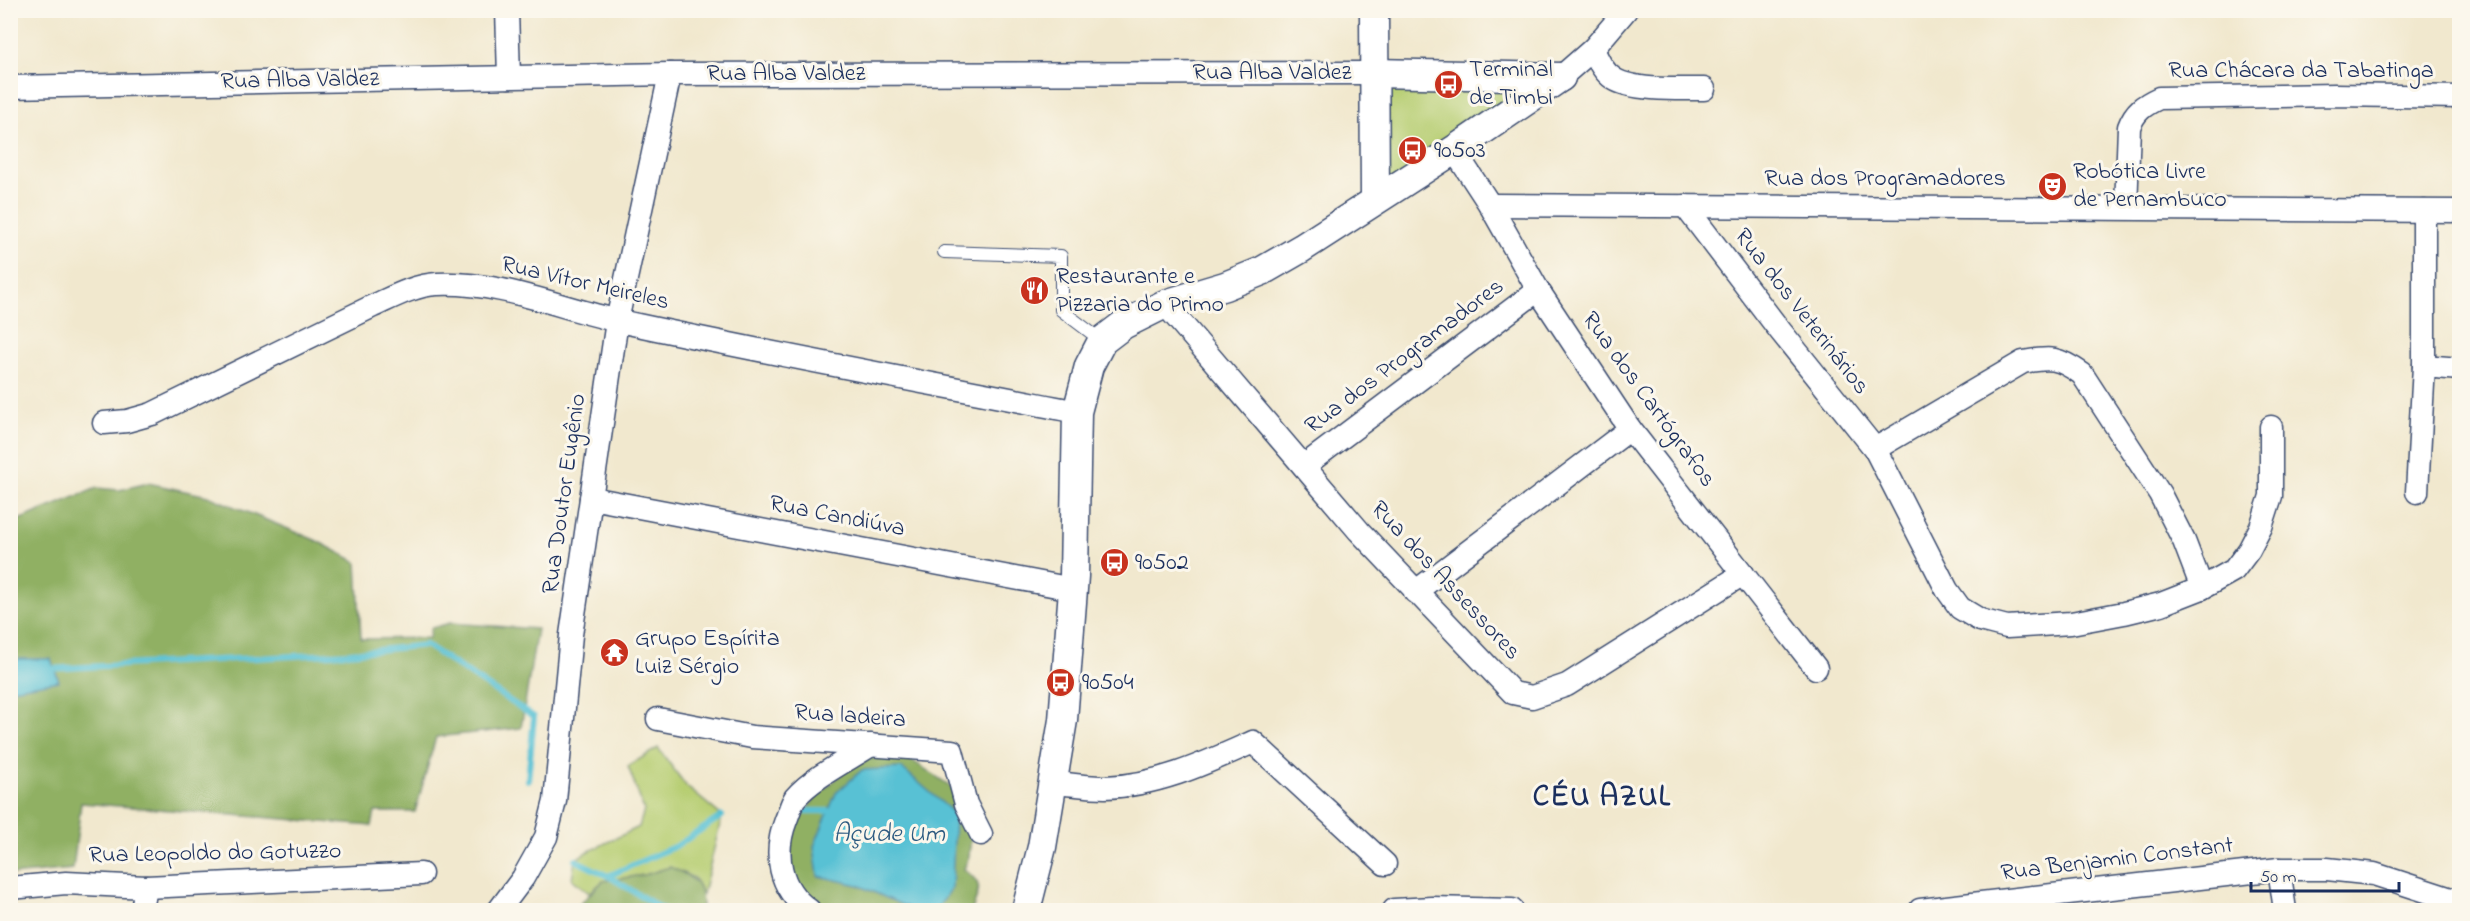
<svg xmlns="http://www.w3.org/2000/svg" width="2470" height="921" viewBox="0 0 2470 921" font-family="'Indie Flower',sans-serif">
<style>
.green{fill:#b6cd71;stroke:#687e68;stroke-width:1.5}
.forest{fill:#90b063;stroke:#567060;stroke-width:1.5}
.water{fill:#58c1d4;stroke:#3a7899;stroke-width:1.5}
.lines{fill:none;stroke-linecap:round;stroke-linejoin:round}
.stream{stroke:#58c1d4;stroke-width:6}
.service-casing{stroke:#3b4b6f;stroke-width:14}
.minor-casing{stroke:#3b4b6f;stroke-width:25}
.tertiary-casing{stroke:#3b4b6f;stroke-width:31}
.service{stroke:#fff;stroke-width:12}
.minor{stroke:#fff;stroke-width:22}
.tertiary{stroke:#fff;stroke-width:28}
.labels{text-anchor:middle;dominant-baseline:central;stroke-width:6;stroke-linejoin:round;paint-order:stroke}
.poi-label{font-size:24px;fill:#1b2f5e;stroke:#fbf7ec;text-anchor:start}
.street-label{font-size:24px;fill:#1b2f5e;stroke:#fbf7ec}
.water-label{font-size:26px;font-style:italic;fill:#2d5b81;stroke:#fbf7ec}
.district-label{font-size:30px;font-weight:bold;letter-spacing:1.5px;fill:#1b2f5e;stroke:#fbf7ec}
</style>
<rect width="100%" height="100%" fill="#fbf7ec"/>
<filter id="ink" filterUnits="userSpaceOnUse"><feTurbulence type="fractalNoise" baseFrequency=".0167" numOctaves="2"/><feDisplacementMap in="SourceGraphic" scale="12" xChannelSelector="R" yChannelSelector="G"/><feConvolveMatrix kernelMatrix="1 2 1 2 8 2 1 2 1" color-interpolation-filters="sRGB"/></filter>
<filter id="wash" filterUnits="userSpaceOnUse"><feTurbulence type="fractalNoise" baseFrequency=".008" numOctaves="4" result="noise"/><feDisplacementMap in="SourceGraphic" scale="24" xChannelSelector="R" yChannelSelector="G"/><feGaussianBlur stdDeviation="1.35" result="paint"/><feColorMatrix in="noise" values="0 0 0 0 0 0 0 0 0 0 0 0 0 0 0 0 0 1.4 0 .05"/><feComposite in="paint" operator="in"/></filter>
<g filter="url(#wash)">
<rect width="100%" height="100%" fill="#f1e8ce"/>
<g class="green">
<path d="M 1375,73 L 1561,77 L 1375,199 Z"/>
<path d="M 658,748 L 687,787 L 722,816 L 703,894 L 694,878 L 670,867 L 644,875 L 603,881 L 589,893 L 572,879 L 575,860 L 585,853 L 639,827 L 644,810 L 628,766 Z"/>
</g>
<g class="forest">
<path d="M 148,483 L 208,496 L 315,540 L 357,562 L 361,639 L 429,638 L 431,628 L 450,623 L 537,629 L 521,728 L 436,737 L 415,812 L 375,812 L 372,826 L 81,803 L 73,869 L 11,875 L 11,523 L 97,488 L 119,490 Z"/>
<path d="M 901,753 L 949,785 L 962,803 L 972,827 L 969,856 L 964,869 C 984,885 980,888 972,910 L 865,910 L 861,908 L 824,908 L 809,899 L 794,880 L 785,856 L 790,830 L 817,796 L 845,771 L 870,757 Z"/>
<path d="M 670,867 C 694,878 703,882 702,910 L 553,910 L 553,906 L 576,908 L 603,881 L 644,875 Z"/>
</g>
<g class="water">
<path d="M 11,659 L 51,659 L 59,681 L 11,689 Z"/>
<path d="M 902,768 L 955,814 L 952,888 L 936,910 L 913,910 L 858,885 L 818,876 L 814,846 L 836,793 L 862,770 Z"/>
</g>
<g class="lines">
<g class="stream">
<path d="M 48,669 L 350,653 L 426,645 L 534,717 L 528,780"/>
<path d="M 798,811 L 829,811"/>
<path d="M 575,860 L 608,876 L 664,910"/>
<path d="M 608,876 L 678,845 L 722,816"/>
</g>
</g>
</g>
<g filter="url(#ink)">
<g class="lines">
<defs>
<path id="service" d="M 944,252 L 1061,256 L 1061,310 L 1102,341"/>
<g id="minor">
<path d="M 507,10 L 509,77"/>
<path d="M 1593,49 C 1598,60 1603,72 1614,79 C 1633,91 1682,89 1704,89"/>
<path d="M 1561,77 L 1593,49 L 1626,10"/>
<path d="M 10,87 L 670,74 L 1375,73"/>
<path d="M 1454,150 L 1490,205 L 1538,290 L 1630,429 L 1816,668"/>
<path d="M 1490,205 L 2460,211"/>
<path d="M 1685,206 L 1778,328 L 1875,449 L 1947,590 L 1960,608 L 1980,620 L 2007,627 L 2071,623 L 2124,613 L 2161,604 L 2202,588 L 2234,570 L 2249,550 L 2261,527 L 2271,496 L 2271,427"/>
<path d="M 2126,208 L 2129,127 C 2135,111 2144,105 2159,98 L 2335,95 L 2460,97"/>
<path d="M 1165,304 L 1359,531 L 1513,693 L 1532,697 L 1567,685 L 1743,574"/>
<path d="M 2424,366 L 2460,369"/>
<path d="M 104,423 L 127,421 L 152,414 L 373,306 C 393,297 415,285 437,284 C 499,281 560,308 619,321 C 771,354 924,382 1077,412"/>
<path d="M 1875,449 L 2023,362 C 2051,357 2058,357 2082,374 L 2160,494 L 2184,541 L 2202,588"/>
<path d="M 1304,466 L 1538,290"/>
<path d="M 2417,492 L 2424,366 L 2424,211"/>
<path d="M 591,498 L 1073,589"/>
<path d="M 1415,592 L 1630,429"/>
<path d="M 658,719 L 752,737 L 952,751 L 966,804 L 981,834"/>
<path d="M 1054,783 C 1071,784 1088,787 1105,787 C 1157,786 1206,763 1253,742 L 1385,864"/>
<path d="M 2279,869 L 2285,910"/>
<path d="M 10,888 L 66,883 L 146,887 L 421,874"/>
<path d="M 142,910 L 146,887"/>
<path d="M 499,910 L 523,878 L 546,837 L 555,801 L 571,635 L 617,321 L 670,74"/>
<path d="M 809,910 C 779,889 773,853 786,820 C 789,813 791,804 795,798 C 813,777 848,760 871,745"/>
<path d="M 1394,910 L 1432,908 L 1512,910"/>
<path d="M 1920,910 L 2279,869 L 2327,869 L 2374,874 L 2460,902"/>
</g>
<g id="tertiary">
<path d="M 1374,10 L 1375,199"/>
<path d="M 1375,73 L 1561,77"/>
<path d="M 1026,910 L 1042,847 L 1063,720 L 1074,576 L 1077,412 L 1089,366 L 1102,341 L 1123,325 L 1165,304 L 1225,286 L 1262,271 L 1302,248 L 1454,150 L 1561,77"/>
</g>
</defs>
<use href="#service" class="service-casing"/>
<use href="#minor" class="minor-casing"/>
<use href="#tertiary" class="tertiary-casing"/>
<use href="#service" class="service"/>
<use href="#minor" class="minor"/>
<use href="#tertiary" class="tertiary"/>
</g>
</g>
<defs>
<symbol id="bus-disc" viewBox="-11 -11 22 22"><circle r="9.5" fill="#c8321e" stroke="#fbf7ec"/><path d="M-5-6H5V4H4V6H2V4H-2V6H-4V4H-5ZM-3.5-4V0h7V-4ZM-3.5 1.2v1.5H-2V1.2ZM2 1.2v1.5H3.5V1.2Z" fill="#fff"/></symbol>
<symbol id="theatre-disc" viewBox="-11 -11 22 22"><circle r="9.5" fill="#c8321e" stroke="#fbf7ec"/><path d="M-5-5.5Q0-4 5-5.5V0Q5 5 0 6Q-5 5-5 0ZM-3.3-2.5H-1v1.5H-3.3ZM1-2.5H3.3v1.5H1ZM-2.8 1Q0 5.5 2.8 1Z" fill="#fff"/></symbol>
<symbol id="restaurant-disc" viewBox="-11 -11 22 22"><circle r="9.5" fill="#c8321e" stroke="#fbf7ec"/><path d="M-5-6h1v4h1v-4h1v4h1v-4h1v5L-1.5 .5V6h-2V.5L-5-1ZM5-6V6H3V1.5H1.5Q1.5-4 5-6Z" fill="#fff"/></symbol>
<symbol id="temple-disc" viewBox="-11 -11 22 22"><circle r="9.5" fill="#c8321e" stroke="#fbf7ec"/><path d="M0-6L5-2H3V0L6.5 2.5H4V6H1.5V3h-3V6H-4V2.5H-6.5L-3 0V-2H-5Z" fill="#fff"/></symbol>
</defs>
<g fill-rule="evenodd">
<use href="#bus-disc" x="1432" y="68" width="33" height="33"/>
<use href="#bus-disc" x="1396" y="134" width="33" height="33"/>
<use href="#theatre-disc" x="2036" y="170" width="33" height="33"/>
<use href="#restaurant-disc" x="1018" y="274" width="33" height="33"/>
<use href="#bus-disc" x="1098" y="546" width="33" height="33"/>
<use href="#temple-disc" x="598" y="636" width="33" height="33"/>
<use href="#bus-disc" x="1044" y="666" width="33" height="33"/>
</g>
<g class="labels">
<g class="poi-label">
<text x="1469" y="70">Terminal<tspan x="1469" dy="28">de Timbi</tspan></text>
<text x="1434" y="151">90503</text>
<text x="2073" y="172">Robótica Livre<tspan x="2073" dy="28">de Pernambuco</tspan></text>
<text x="1056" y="277">Restaurante e<tspan x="1056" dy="28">Pizzaria do Primo</tspan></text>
<text x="1135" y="563">90502</text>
<text x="635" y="639">Grupo Espírita<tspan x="635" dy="28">Luiz Sérgio</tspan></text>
<text x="1082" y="683">90504</text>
</g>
<g class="street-label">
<text x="2301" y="71">Rua Chácara da Tabatinga</text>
<text x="1272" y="73">Rua Alba Valdez</text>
<text x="786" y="74">Rua Alba Valdez</text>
<text transform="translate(300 81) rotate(-1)">Rua Alba Valdez</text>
<text x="1885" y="179">Rua dos Programadores</text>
<text transform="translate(585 284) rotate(13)">Rua Vítor Meireles</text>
<text transform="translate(1801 312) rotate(52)">Rua dos Veterinários</text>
<text transform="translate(1405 357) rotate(-37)">Rua dos Programadores</text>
<text transform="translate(1648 400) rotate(54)">Rua dos Cartógrafos</text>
<text transform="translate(565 494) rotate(-82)">Rua Doutor Eugênio</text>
<text transform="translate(837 517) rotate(11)">Rua Candiúva</text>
<text transform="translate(1445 581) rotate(47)">Rua dos Assessores</text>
<text transform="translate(850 717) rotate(4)">Rua ladeira</text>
<text transform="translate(215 854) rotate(-1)">Rua Leopoldo do Gotuzzo</text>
<text transform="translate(2117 860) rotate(-7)">Rua Benjamin Constant</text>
</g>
<g class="water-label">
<text x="889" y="835">Açude Um</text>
</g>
<g class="district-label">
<text x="1602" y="798">CÉU AZUL</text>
</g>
</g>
<rect width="2470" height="921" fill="none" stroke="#fbf7ec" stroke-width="36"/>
<path d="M2251 882v9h148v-9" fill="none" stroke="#1b2f5e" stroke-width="3"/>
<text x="2260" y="882" font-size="18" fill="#1b2f5e" stroke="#fbf7ec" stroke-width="4.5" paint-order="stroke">50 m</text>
</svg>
